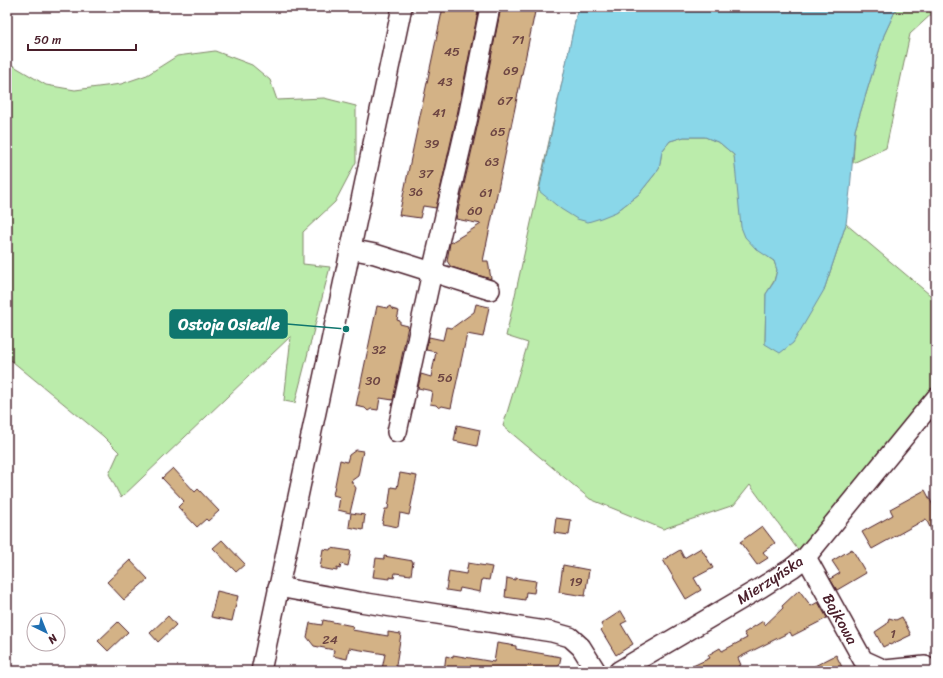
<svg xmlns="http://www.w3.org/2000/svg" width="943" height="678" viewBox="0 0 943 678" font-family="Sriracha,sans-serif">
<style>
.green{fill:#bbecab;stroke:#82866b}
.water{fill:#8ad7e9;stroke:#708d9d}
.building{fill:#d3b286;stroke:#4a1f2b}
.lines{fill:none;stroke-linecap:round;stroke-linejoin:round}
.minor-casing{stroke:#4a1f2b;stroke-width:22}
.minor{stroke:#fff;stroke-width:19}
.labels{text-anchor:middle;dominant-baseline:central;stroke-width:3;stroke-linejoin:round;paint-order:stroke}
.number-label{font-size:13px;fill:#6c4442}
.street-label{font-size:15px;fill:#4a1f2b;stroke:#fff}
.leader{fill:none;stroke:#0f766e;stroke-width:1.5}
.callout-dot{fill:#0f766e;stroke:#fff;stroke-width:1.5}
.callout{fill:#0f766e;stroke:#0f766e;stroke-width:1.5}
.callout-label{font-size:16px;text-anchor:middle;font-weight:bold;fill:#fff}
</style>
<rect width="100%" height="100%" fill="#fff"/>
<filter id="ink" filterUnits="userSpaceOnUse"><feTurbulence type="fractalNoise" baseFrequency=".025" numOctaves="2"/><feDisplacementMap in="SourceGraphic" scale="8" xChannelSelector="R" yChannelSelector="G"/><feConvolveMatrix kernelMatrix="1 2 1 2 8 2 1 2 1" color-interpolation-filters="sRGB"/></filter>
<g filter="url(#ink)">
<g class="green">
<path d="M 578,7 L 616,212 L 639,194 L 659,169 L 662,151 L 670,141 L 684,137 L 705,137 L 720,143 L 734,155 L 737,176 L 768,257 L 774,261 L 777,270 L 774,281 L 766,294 L 765,344 L 824,290 L 846,224 L 936,300 L 936,383 L 843,498 L 798,550 L 750,485 L 734,505 L 663,529 L 590,499 L 503,426 L 528,343 L 506,336 L 567,60 Z"/>
<path d="M 897,7 L 936,7 L 936,10 L 910,34 L 886,148 L 853,163 L 855,130 L 884,35 Z"/>
<path d="M 215,51 L 252,65 L 270,80 L 277,100 L 324,98 L 356,106 L 356,162 L 335,202 L 303,232 L 303,264 L 330,267 L 295,403 L 284,401 L 291,336 L 121,498 L 109,474 L 119,452 L 103,436 L 7,357 L 7,62 L 46,85 L 75,90 L 121,84 L 147,75 L 177,56 Z"/>
</g>
<path class="water" d="M 578,7 L 897,7 L 884,35 L 855,130 L 850,190 L 846,224 L 824,290 L 793,343 L 780,353 L 765,344 L 766,294 L 774,282 L 777,270 L 774,261 L 756,249 L 745,237 L 741,227 L 734,155 L 720,143 L 705,137 L 684,137 L 670,141 L 662,151 L 659,169 L 639,194 L 616,212 L 601,218 L 588,222 L 577,219 L 561,209 L 539,191 Z"/>
<g class="building">
<path d="M 443,7 L 479,7 L 457,115 L 436,208 L 423,206 L 420,218 L 399,215 Z"/>
<path d="M 501,7 L 536,7 L 483,261 L 488,261 L 491,279 L 451,267 L 447,261 L 450,243 L 481,224 L 456,219 L 479,119 Z"/>
<path d="M 476,304 L 489,307 L 483,337 L 467,334 L 451,408 L 442,406 L 439,408 L 436,405 L 430,404 L 432,391 L 418,388 L 421,374 L 431,377 L 436,352 L 426,350 L 429,337 L 443,340 L 446,327 L 452,328 L 474,312 Z"/>
<path d="M 377,306 L 387,308 L 390,306 L 392,309 L 399,311 L 397,320 L 400,321 L 400,324 L 408,326 L 393,400 L 380,398 L 378,410 L 371,409 L 368,411 L 365,408 L 356,406 Z"/>
<path d="M 457,425 L 480,430 L 477,446 L 454,441 Z"/>
<path d="M 356,450 L 363,451 L 358,476 L 351,481 L 356,488 L 350,513 L 338,510 L 340,497 L 333,495 L 340,460 L 347,462 L 349,455 Z"/>
<path d="M 173,468 L 195,492 L 198,489 L 219,511 L 208,521 L 206,519 L 197,527 L 178,507 L 184,501 L 162,478 Z"/>
<path d="M 400,473 L 417,476 L 409,515 L 400,513 L 398,527 L 382,524 L 385,509 L 388,509 L 391,487 L 397,488 Z"/>
<path d="M 925,490 L 936,511 L 936,540 L 926,519 L 872,549 L 862,532 L 893,515 L 890,509 Z"/>
<path d="M 351,513 L 365,515 L 363,530 L 349,527 Z"/>
<path d="M 556,518 L 571,520 L 569,535 L 554,533 Z"/>
<path d="M 762,526 L 775,543 L 763,552 L 768,558 L 757,565 L 740,542 Z"/>
<path d="M 222,540 L 245,564 L 236,572 L 213,548 Z"/>
<path d="M 331,548 L 351,551 L 348,566 L 341,564 L 340,569 L 337,568 L 337,571 L 320,568 L 323,549 L 330,550 Z"/>
<path d="M 701,548 L 713,568 L 694,578 L 701,590 L 686,599 L 663,560 L 680,550 L 684,558 Z"/>
<path d="M 852,549 L 866,573 L 837,590 L 830,579 L 840,573 L 832,561 Z"/>
<path d="M 384,556 L 413,561 L 411,575 L 395,573 L 394,578 L 390,577 L 390,579 L 373,577 L 376,558 L 384,559 Z"/>
<path d="M 130,560 L 148,579 L 124,600 L 107,582 Z"/>
<path d="M 468,563 L 492,567 L 489,580 L 482,579 L 480,592 L 460,588 L 459,592 L 446,590 L 449,571 L 466,574 Z"/>
<path d="M 563,565 L 589,570 L 585,596 L 559,592 Z"/>
<path d="M 507,578 L 515,580 L 515,578 L 536,581 L 534,593 L 526,592 L 525,600 L 505,597 Z"/>
<path d="M 799,590 L 811,606 L 818,602 L 827,618 L 792,636 L 790,632 L 738,658 L 741,665 L 730,671 L 682,671 L 710,658 L 708,655 L 720,648 L 722,651 L 747,638 L 744,633 L 763,621 L 765,625 L 783,608 L 782,606 Z"/>
<path d="M 217,591 L 238,596 L 232,621 L 211,617 Z"/>
<path d="M 621,611 L 627,621 L 621,624 L 633,644 L 616,655 L 601,630 L 603,628 L 601,624 Z"/>
<path d="M 168,616 L 176,625 L 158,642 L 150,633 Z"/>
<path d="M 902,617 L 911,635 L 890,645 L 889,644 L 883,647 L 875,632 L 887,624 L 889,618 L 896,620 Z"/>
<path d="M 323,620 L 353,626 L 352,630 L 388,636 L 388,632 L 401,634 L 395,671 L 382,669 L 385,654 L 349,648 L 347,659 L 333,656 L 334,650 L 314,646 L 307,637 L 310,623 L 322,625 Z"/>
<path d="M 118,622 L 128,632 L 108,651 L 98,641 Z"/>
<path d="M 497,643 L 516,646 L 516,649 L 561,657 L 558,671 L 444,671 L 446,656 L 453,658 L 453,655 L 494,662 Z"/>
<path d="M 836,655 L 844,671 L 805,671 Z"/>
</g>
<g class="lines">
<defs>
<g id="minor">
<path d="M 490,7 L 468,117 L 432,272 L 490,290"/>
<path d="M 350,249 L 375,254 L 432,272 L 397,432"/>
<path d="M 806,557 L 863,660 L 885,670 L 925,666 L 930,671"/>
<path d="M 278,587 L 360,602 L 552,632 L 570,637 L 581,647 L 596,671"/>
<path d="M 261,671 L 402,7"/>
<path d="M 619,671 L 762,587 L 792,568 L 806,557 L 936,398"/>
</g>
</defs>
<use href="#minor" class="minor-casing"/>
<use href="#minor" class="minor"/>
</g>
</g>
<g class="labels">
<g class="number-label">
<text x="518" y="39">71</text>
<text x="452" y="51">45</text>
<text x="511" y="70">69</text>
<text x="445" y="81">43</text>
<text x="505" y="100">67</text>
<text x="439" y="112">41</text>
<text x="498" y="131">65</text>
<text x="432" y="143">39</text>
<text x="492" y="161">63</text>
<text x="426" y="173">37</text>
<text x="416" y="191">36</text>
<text x="486" y="192">61</text>
<text x="475" y="210">60</text>
<text x="379" y="349">32</text>
<text x="445" y="377">56</text>
<text x="373" y="380">30</text>
<text x="576" y="581">19</text>
<text x="893" y="633">1</text>
<text x="330" y="639">24</text>
</g>
<g class="street-label">
<text transform="translate(770 580) rotate(-33)">Mierzyńska</text>
<text transform="translate(840 619) rotate(61)">Bajkowa</text>
</g>
</g>
<path class="leader" d="M346 329L287 324"/>
<circle class="callout-dot" cx="346" cy="329" r="4"/>
<rect class="callout" x="170" y="310" width="117" height="28" rx="4"/>
<g class="callout-label">
<text x="229" y="330">Ostoja Osiedle</text>
</g>
<rect width="943" height="678" fill="none" stroke="#fff" stroke-width="24"/>
<rect x="12" y="12" width="919" height="654" fill="none" stroke="#4a1f2b" stroke-width="1.5" filter="url(#ink)"/>
<g transform="translate(46 632) rotate(137)"><circle r="19" fill="#ffffff" stroke="#b7a5aa"/>
<path d="M0-3L7 15L0 10L-7 15Z" fill="#1f6fb2"/>
<text y="-6" font-size="11" font-weight="bold" text-anchor="middle" fill="#4a1f2b">N</text>
</g>
<path d="M28 44v6h108v-6" fill="none" stroke="#4a1f2b" stroke-width="2"/>
<text x="34" y="44" font-size="12" fill="#4a1f2b" stroke="#ffffff" stroke-width="3" paint-order="stroke">50 m</text>
</svg>
